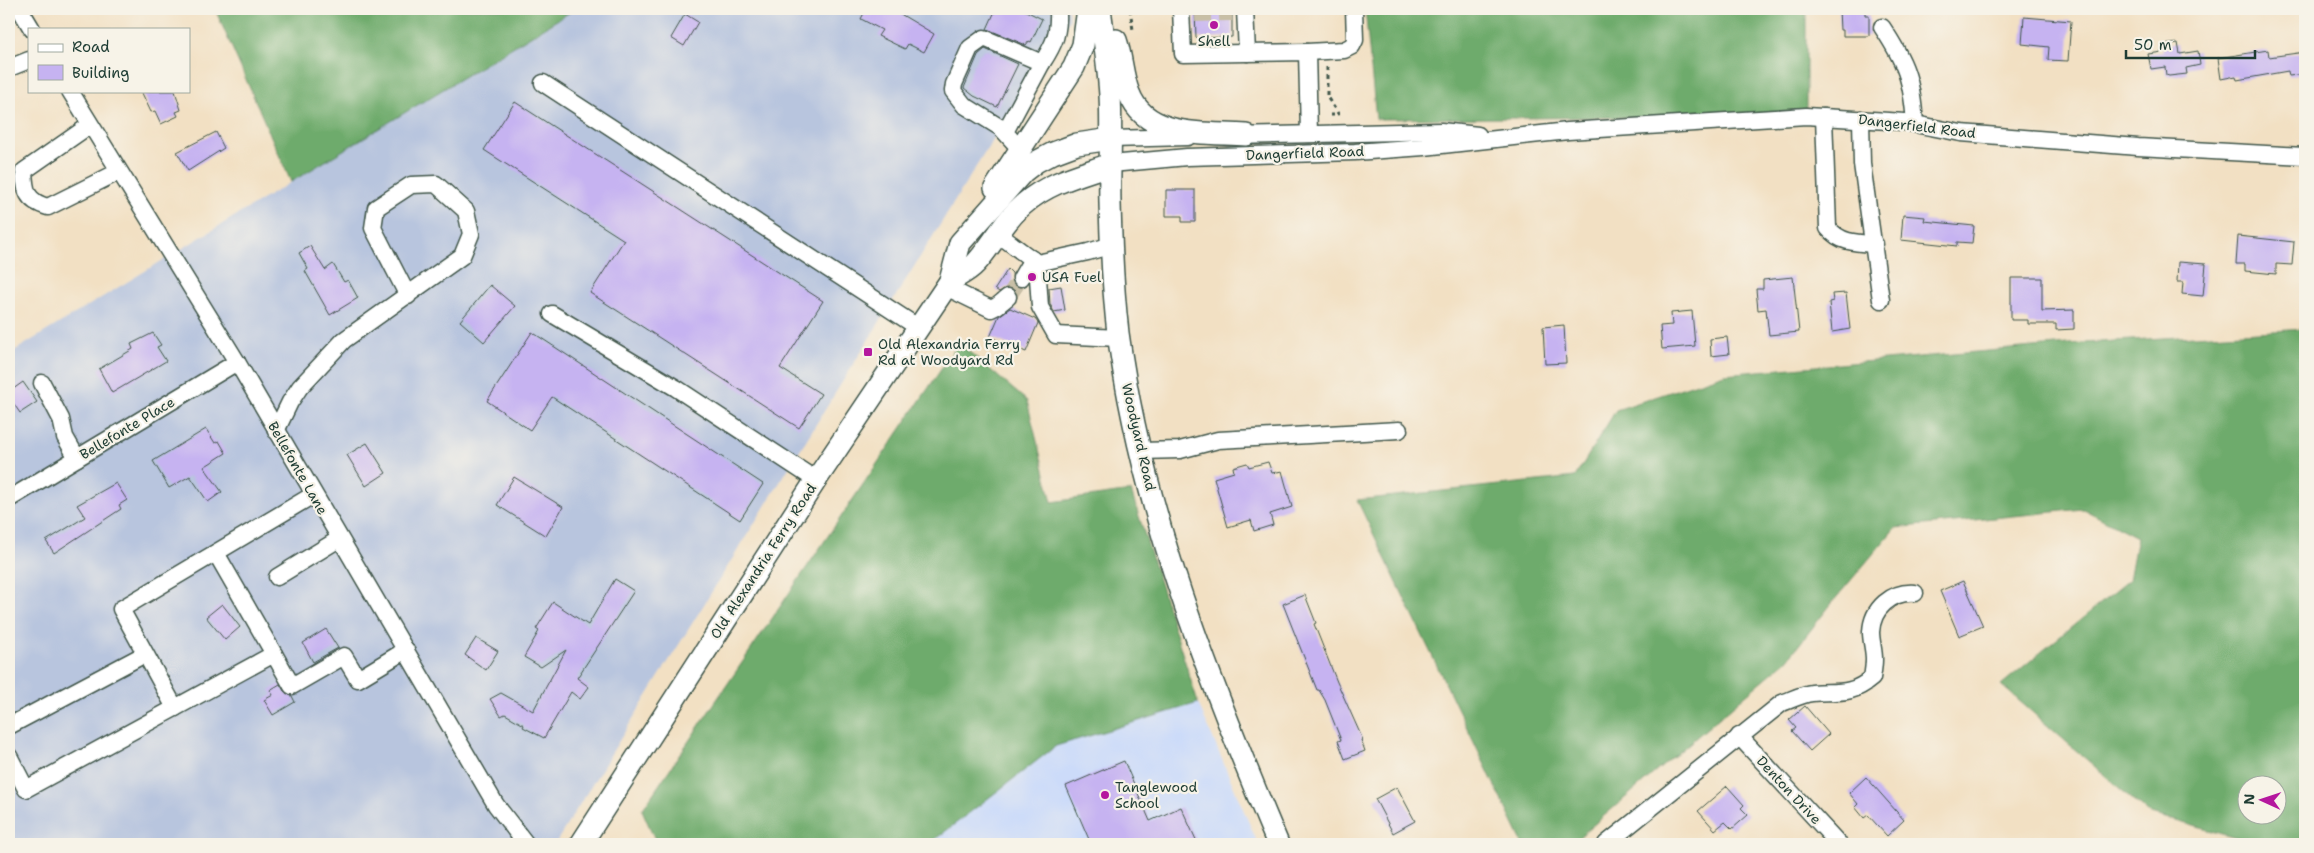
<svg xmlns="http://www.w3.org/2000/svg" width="2314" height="853" viewBox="0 0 2314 853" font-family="'Shantell Sans',sans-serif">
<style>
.built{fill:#ccdbf9}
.industrial{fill:#b8c5de}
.forest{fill:#6eab6c;stroke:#467450;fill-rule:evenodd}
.building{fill:#c6b3f1}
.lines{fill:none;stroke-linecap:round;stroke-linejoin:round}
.minor-tunnel{stroke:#c8bfa6;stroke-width:16;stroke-dasharray:16 8;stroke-linecap:butt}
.minor-casing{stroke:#3f5549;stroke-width:19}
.major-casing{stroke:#3f5549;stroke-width:24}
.path{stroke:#3f5549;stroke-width:3;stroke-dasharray:4 4;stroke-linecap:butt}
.minor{stroke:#fff;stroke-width:16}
.major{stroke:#fff;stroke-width:21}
.poi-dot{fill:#b5179e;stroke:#f7f3e8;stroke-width:2}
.labels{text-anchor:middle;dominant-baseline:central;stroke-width:4.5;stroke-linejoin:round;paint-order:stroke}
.poi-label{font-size:14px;fill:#1f3d34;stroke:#f7f3e8;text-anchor:start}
.street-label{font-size:14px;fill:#1f3d34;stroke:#f7f3e8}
</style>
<rect width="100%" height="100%" fill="#f7f3e8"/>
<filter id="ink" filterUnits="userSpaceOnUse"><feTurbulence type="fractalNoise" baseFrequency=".02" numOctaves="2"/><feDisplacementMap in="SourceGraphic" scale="10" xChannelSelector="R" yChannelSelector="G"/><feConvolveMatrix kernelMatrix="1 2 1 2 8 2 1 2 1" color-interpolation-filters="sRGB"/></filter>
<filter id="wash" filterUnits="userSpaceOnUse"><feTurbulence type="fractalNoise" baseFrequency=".0096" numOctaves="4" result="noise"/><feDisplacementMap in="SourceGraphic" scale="20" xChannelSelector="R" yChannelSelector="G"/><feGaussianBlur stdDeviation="1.12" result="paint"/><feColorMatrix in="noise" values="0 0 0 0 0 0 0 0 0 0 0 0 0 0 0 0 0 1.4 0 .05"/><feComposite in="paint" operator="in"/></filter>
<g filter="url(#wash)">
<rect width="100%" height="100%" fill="#f2e0c3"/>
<path class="built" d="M 1198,703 L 1258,844 L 929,844 L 1056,746 Z"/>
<path class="industrial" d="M 575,9 L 1068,9 L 1070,19 L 989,146 L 555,844 L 9,844 L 9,354 Z"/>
<g class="forest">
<path d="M 215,9 L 575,9 L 291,182 Z"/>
<path d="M 1365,9 L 1806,9 L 1806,116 L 1376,119 Z"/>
<path d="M 2305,329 L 2305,844 L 2257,844 L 2148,813 L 2001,685 L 2129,580 L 2137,537 L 2083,509 L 1895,528 L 1836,598 L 1787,660 L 1571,844 L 1523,844 L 1357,500 L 1575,477 L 1616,410 L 1724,374 L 2068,344 ZM 2246,786 L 2276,786 L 2276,816 L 2246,816 Z"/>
<path d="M 959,343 L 1027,401 L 1052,502 L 1131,491 L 1198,703 L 1056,746 L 929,844 L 657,844 L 642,810 Z"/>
</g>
<g id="blocks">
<g class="building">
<path d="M 866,9 L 892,9 L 934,34 L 924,52 L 908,44 L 905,49 L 878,36 L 882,30 L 861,19 Z"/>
<path d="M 996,9 L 1022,9 L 1042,19 L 1031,42 L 1029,41 L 1026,45 L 987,29 Z"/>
<path d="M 1195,9 L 1232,9 L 1232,37 L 1196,38 Z"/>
<path d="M 1839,9 L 1865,9 L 1865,15 L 1869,15 L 1869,36 L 1843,36 L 1843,30 L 1840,30 Z"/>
<path d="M 685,14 L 698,22 L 684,46 L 671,38 Z"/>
<path d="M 2024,17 L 2071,21 L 2068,61 L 2048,60 L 2049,47 L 2022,44 Z"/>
<path d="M 2178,43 L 2180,54 L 2198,51 L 2200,65 L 2186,68 L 2187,74 L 2169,76 L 2166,75 L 2165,67 L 2151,69 L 2148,54 L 2163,52 L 2162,45 Z"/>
<path d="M 985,49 L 1018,64 L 997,107 L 974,96 L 964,88 L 978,55 Z"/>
<path d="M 2268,50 L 2269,57 L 2305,52 L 2305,74 L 2289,76 L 2288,71 L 2237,80 L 2236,76 L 2221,79 L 2218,58 Z"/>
<path d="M 141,91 L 175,91 L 181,110 L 176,112 L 178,116 L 161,124 L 155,111 L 151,112 Z"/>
<path d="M 515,102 L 823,301 L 780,368 L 821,394 L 799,428 L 590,293 L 624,240 L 484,150 Z"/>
<path d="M 216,132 L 224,148 L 188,171 L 177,152 Z"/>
<path d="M 1166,190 L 1195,190 L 1195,222 L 1182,222 L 1182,216 L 1166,216 Z"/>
<path d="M 1903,215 L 1925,217 L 1924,221 L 1974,226 L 1972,243 L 1957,242 L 1957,246 L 1901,240 Z"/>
<path d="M 2238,236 L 2294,242 L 2292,265 L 2276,264 L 2276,274 L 2245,271 L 2245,264 L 2236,264 Z"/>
<path d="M 310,246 L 325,270 L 333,264 L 344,282 L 348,280 L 358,298 L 330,315 L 305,271 L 308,269 L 299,253 Z"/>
<path d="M 2178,262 L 2206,264 L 2203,296 L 2182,294 L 2183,282 L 2177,282 Z"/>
<path d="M 1008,269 L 1012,273 L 1013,283 L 1018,287 L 1016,291 L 1007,287 L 999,292 L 995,289 Z"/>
<path d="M 1793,277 L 1799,332 L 1769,335 L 1766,309 L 1758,310 L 1756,289 L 1763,289 L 1763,280 Z"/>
<path d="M 2011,278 L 2042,278 L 2042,311 L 2074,310 L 2074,329 L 2056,330 L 2056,324 L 2028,324 L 2028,320 L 2011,320 Z"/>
<path d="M 490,285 L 515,306 L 484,342 L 460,321 Z"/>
<path d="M 1061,286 L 1065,310 L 1054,312 L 1050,304 L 1049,288 Z"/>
<path d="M 1846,293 L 1850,329 L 1832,332 L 1829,302 L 1833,301 L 1832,294 Z"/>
<path d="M 1010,308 L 1035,319 L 1038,323 L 1026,352 L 990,337 L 999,316 Z"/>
<path d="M 1692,311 L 1695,346 L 1662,349 L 1660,326 L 1672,325 L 1671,313 Z"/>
<path d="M 1564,325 L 1566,363 L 1545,364 L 1543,327 Z"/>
<path d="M 532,332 L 763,484 L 740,520 L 552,397 L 530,430 L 487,401 Z"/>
<path d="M 153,333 L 161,345 L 157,347 L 166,361 L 112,393 L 99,369 L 133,349 L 131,344 Z"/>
<path d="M 1727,337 L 1729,354 L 1711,356 L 1710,339 Z"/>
<path d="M 23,382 L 37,402 L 20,413 L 9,397 L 9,392 Z"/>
<path d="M 206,429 L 215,443 L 219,441 L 226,453 L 204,467 L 222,492 L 208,502 L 190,476 L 169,488 L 153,461 Z"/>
<path d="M 367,443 L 386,473 L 366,486 L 347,455 Z"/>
<path d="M 1268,462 L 1272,473 L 1282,471 L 1292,507 L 1270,514 L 1273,525 L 1254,531 L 1251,520 L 1228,527 L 1214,478 L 1234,472 L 1233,467 L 1247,463 L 1249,467 Z"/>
<path d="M 514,477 L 563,507 L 546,536 L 497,505 Z"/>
<path d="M 116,483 L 127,500 L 119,505 L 121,509 L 54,553 L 46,541 L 85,517 L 77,505 Z"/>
<path d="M 615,579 L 634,591 L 577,678 L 589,687 L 580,699 L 571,692 L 544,738 L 523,727 L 524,725 L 505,714 L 501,716 L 490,699 L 501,693 L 533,711 L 566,650 L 541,667 L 524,657 L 539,631 L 536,629 L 553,602 L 588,625 Z"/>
<path d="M 1963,581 L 1983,626 L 1959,636 L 1940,591 Z"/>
<path d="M 1305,595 L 1316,623 L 1314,624 L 1337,682 L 1363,740 L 1361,740 L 1365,751 L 1345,759 L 1338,741 L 1341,740 L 1325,700 L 1319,690 L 1317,690 L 1283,604 Z"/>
<path d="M 222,604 L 240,627 L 225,640 L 206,617 Z"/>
<path d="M 326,629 L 338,648 L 313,662 L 303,643 Z"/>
<path d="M 476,638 L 498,651 L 486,670 L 465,655 Z"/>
<path d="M 280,684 L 284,691 L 292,696 L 295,702 L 273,715 L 264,700 L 273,695 L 270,690 Z"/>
<path d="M 1805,706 L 1829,734 L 1810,751 L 1792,731 L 1796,728 L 1789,720 Z"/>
<path d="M 1124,761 L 1150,821 L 1181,807 L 1198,844 L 1091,844 L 1066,786 Z"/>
<path d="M 1866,777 L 1904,820 L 1887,836 L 1868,815 L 1864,818 L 1855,807 L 1858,804 L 1849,793 Z"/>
<path d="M 1727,786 L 1744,805 L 1741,808 L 1748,815 L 1732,829 L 1725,822 L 1715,830 L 1698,811 Z"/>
<path d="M 1397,787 L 1415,821 L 1393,833 L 1375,799 Z"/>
</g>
</g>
</g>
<g filter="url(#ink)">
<use href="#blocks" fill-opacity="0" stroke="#3f5549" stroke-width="1"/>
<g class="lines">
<g class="minor-tunnel">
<path d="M 1195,14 L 1232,13"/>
<path d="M 1008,297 L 1021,278"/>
</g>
<defs>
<g id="minor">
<path d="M 20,9 L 32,29"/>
<path d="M 1181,9 L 1183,54 L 1307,52 L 1309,134"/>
<path d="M 1245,9 L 1247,53"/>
<path d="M 1882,27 C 1906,63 1912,80 1915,124"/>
<path d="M 1307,52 L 1344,50 L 1352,46 L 1355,40 L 1354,9"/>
<path d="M 1042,63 C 1055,43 1059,33 1058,9"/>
<path d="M 9,68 L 29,60"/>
<path d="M 543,83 L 919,328"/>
<path d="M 70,91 L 237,362 L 496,805 L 526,844"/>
<path d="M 1824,117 L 1828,228 C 1840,243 1856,243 1875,244"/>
<path d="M 1861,119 L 1862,164 L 1881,300"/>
<path d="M 90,125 L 24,171 C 25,191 26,201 48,207 L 118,172"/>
<path d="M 1005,132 L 1042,63 L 984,38 L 970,48 L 954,84 L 953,91 L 964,105 L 1001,128 L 1020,149"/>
<path d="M 1235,136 L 1441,131 L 1478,135"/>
<path d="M 1111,139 L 1188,137"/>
<path d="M 1111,164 L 1187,157 L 1355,152 L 1424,147 L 1568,131 L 1806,116 L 1905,122 L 1961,133 L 2138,147 L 2305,156"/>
<path d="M 998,234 L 1037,263 L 1040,307 L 1056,335 L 1119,338"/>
<path d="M 1037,263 L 1088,252 L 1112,245"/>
<path d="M 1021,278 L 1032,259"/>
<path d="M 946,287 L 991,309 L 997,306 L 1008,297"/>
<path d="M 552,314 L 676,388 L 816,480"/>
<path d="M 42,383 L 61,419 L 65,437 L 77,458"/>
<path d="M 276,431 L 290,402 L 300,387 L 344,340 L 462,256 L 471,234 L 466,211 L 436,184 L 411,185 L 376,208 L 373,228 L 408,296"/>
<path d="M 1141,451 L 1180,450 L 1218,440 L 1399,430"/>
<path d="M 9,499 L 237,362"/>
<path d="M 216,553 L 274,654"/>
<path d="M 277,577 L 339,539"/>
<path d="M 175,708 L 121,609 L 313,495"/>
<path d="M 9,726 L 145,654"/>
<path d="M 1739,736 L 1839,844"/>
<path d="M 9,756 L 26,789 L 274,654 L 292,686 L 344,656 L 358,679 L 406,650"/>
<path d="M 1606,844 L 1782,703 C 1791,700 1802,694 1812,693 C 1837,691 1851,696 1872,678 C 1873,672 1874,665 1874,659 C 1874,650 1871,641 1871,632 C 1872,608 1892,591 1915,593"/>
</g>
<g id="major">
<path d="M 1100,9 C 1104,37 1108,66 1110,95 C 1112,131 1109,167 1110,203 C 1111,246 1113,290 1118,333 C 1142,511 1209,680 1278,844"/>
<path d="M 1116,40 C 1122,57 1122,76 1129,93 C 1146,139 1206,132 1246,135"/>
<path d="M 995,188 L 1074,67 L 1083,45 L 1088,9"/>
<path d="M 950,281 C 958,276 969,271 975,264 C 993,245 1004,220 1024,204 C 1049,182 1080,175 1111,164"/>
<path d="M 581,844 L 816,480 L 950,281 L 960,243 L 1023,172 L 1036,162 L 1053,153 L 1077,144 L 1111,139"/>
</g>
</defs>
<use href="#minor" class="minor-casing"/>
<use href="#major" class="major-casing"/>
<g class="path">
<path d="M 1130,9 L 1133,30"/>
<path d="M 1327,67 L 1327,97 L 1339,115"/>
<path d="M 1330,115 L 1338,115"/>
</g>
<use href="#minor" class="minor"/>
<use href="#major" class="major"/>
</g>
</g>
<g class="poi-dot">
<circle cx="1214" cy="25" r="5"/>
<circle cx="1032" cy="277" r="5"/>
<rect x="863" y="347" width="10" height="10" rx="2.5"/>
<circle cx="1105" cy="795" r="5"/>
</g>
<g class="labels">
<g class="poi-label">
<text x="1214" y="41" text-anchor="middle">Shell</text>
<text x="1042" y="277">USA Fuel</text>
<text x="878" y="344">Old Alexandria Ferry<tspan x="878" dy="16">Rd at Woodyard Rd</tspan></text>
<text x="1115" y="787">Tanglewood<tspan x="1115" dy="16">School</tspan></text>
</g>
<g class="street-label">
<text transform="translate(1917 126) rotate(7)">Dangerfield Road</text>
<text transform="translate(1305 153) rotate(-2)">Dangerfield Road</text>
<text transform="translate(127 428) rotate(-31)">Bellefonte Place</text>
<text transform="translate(1139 437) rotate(77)">Woodyard Road</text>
<text transform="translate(298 468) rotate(60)">Bellefonte Lane</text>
<text transform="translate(763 561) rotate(-57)">Old Alexandria Ferry Road</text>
<text transform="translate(1789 790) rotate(47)">Denton Drive</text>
</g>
</g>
<rect width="2314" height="853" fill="none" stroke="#f7f3e8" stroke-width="30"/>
<rect x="28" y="28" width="162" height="65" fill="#f7f3e8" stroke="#a1aaa0"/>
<rect x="38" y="44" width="25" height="8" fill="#ffffff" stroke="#a1aaa0"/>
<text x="72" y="52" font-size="15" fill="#1f3d34">Road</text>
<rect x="38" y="65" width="25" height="15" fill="#c6b3f1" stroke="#a1aaa0"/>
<text x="72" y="78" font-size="15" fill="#1f3d34">Building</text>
<g transform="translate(2262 800) rotate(273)"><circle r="24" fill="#f7f3e8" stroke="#a1aaa0"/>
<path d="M0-4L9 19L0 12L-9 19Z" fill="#b5179e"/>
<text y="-8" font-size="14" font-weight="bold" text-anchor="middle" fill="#1f3d34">N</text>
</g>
<path d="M2126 50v8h129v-8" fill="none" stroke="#1f3d34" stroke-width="2.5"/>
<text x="2134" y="50" font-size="15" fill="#1f3d34" stroke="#f7f3e8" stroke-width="4" paint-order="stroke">50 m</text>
</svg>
